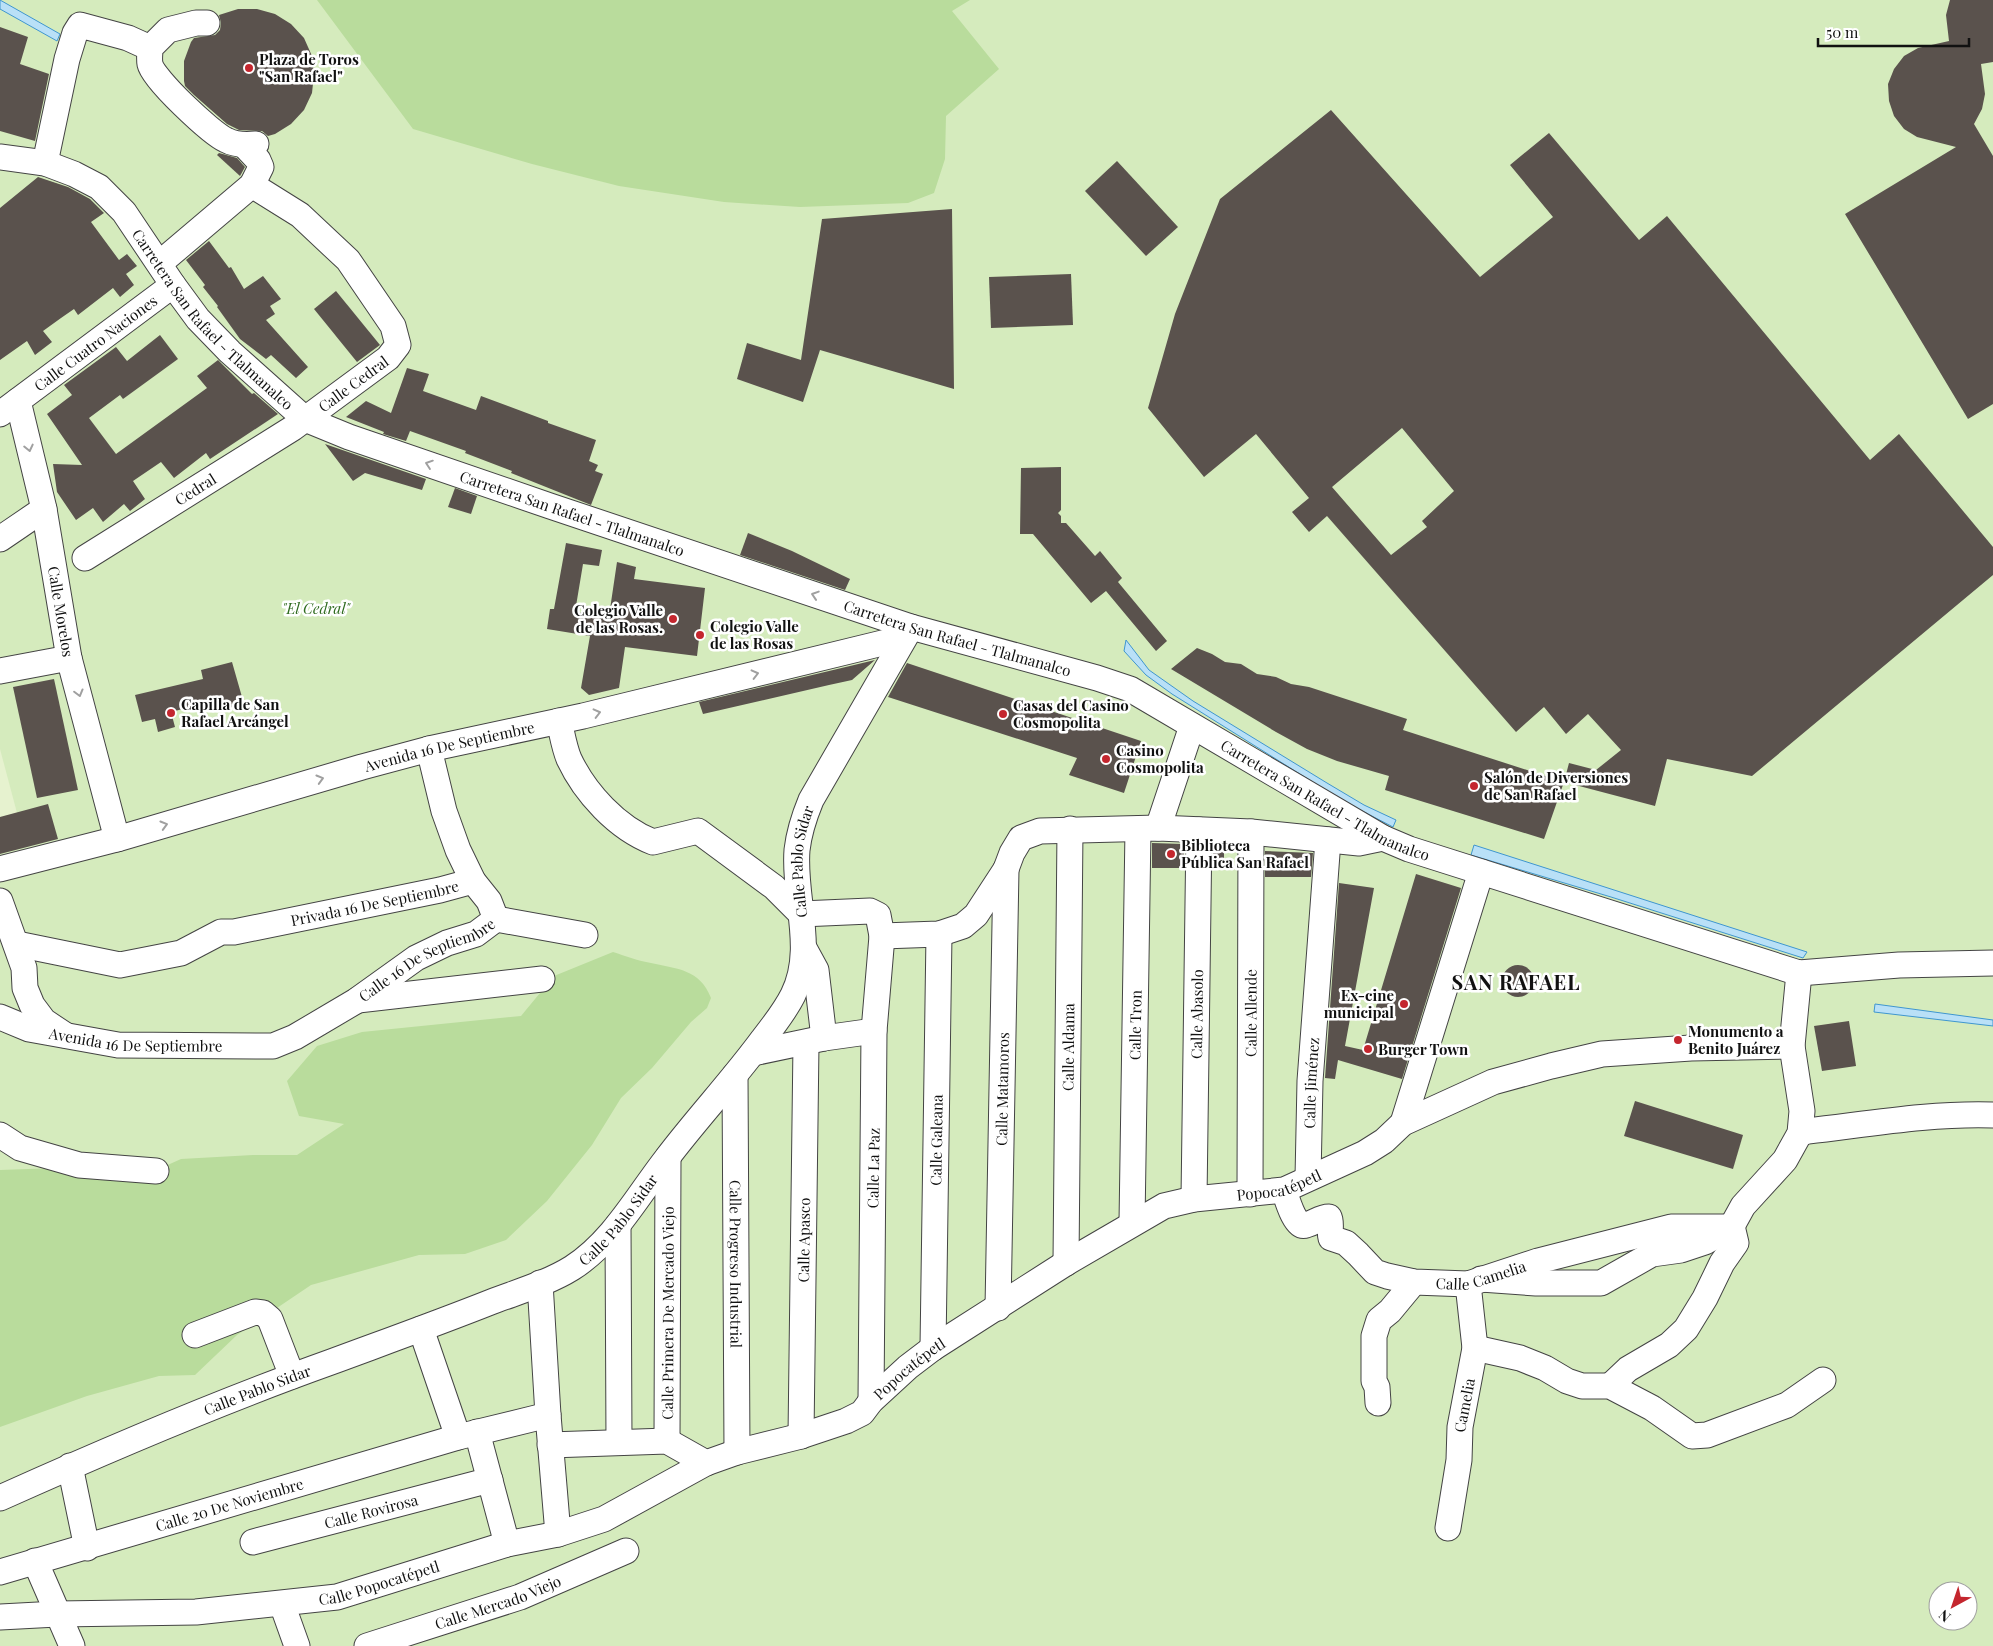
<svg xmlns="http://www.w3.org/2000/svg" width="1993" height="1646" viewBox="0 0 1993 1646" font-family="'Playfair Display',serif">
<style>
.green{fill:#d5ebbd;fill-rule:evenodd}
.forest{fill:#b9dc9c}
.pitch{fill:#e6f2cf}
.water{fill:#b9e0f7;stroke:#3f96cf}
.building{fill:#5a524d;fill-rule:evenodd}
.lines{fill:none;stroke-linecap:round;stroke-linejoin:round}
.minor-casing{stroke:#444;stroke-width:27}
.minor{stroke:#fff;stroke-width:25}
.oneway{stroke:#a0a0a0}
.poi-dot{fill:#c4262e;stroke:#fff;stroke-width:2}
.labels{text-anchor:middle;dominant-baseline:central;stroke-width:5;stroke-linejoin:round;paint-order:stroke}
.poi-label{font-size:15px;font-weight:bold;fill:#111;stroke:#fff;text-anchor:start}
.street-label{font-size:15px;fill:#111;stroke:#fff}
.park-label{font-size:15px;font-style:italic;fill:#2f6b1f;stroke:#fff}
.district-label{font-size:20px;font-weight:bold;letter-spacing:1px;fill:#111;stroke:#fff}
</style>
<rect width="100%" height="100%" fill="#fffdf5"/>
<path class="green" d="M 0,0 L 1993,0 L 1993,1646 L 0,1646 ZM 1938,1591 L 1968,1591 L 1968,1621 L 1938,1621 Z"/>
<g class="forest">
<path d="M 317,0 L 970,0 L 952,11 L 999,69 L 946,116 L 945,159 L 934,193 L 908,203 L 800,207 L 724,202 L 619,186 L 532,164 L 413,129 Z"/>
<path d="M 613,952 C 626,956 638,961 651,963 C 677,969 700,969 711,998 L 707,1008 L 691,1022 L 652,1068 L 621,1098 L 592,1145 L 547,1201 L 506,1240 L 465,1254 L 419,1255 L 311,1285 L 237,1335 L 195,1375 L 159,1376 L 87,1396 L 0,1427 L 0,1170 L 85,1167 L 152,1172 L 181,1159 L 253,1155 L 297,1155 L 344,1124 L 299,1116 L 287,1081 L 317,1046 L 362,1032 L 521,1016 L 554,976 Z"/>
</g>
<path class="pitch" d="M 0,749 L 17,813 L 0,817 Z"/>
<g class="water">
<path d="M 0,0 L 60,34 L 57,41 L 0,9 Z"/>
<path d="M 1126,640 L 1149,670 L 1193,701 L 1327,783 L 1364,805 L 1396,820 L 1393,827 L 1343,801 L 1172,694 L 1146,675 L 1124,651 Z"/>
<path d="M 1474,845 L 1807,952 L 1803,958 L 1611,897 L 1471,855 Z"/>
<path d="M 1875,1004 L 1993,1020 L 1993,1026 L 1874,1012 Z"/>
</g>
<g class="building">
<path d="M 1950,0 L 1993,0 L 1993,62 L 1981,64 L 1985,94 L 1982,109 L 1974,124 L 1993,156 L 1993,404 L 1968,419 L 1845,214 L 1956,147 L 1917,137 L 1904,129 L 1894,116 L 1889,101 L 1888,84 L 1894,69 L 1904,56 L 1918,48 L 1949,41 L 1946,15 Z"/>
<path d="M 238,9 L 257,9 L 275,14 L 291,24 L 304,38 L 312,56 L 314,74 L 312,93 L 304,110 L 291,124 L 275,134 L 268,136 L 262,131 L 239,130 L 227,124 L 194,95 L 185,86 L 184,81 L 184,61 L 191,42 L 194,38 L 215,35 L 220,30 L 221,23 L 219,15 Z"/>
<path d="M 0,27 L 28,37 L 20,64 L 49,74 L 35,141 L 0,131 Z"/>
<path d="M 1331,110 L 1480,277 L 1553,217 L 1510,165 L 1549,133 L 1639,240 L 1667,216 L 1870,460 L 1899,434 L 1993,547 L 1993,575 L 1752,776 L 1667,759 L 1655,806 L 1564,782 L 1569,763 L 1596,770 L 1621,750 L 1588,714 L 1566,734 L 1544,707 L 1516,732 L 1327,516 L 1309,532 L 1292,512 L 1309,498 L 1256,434 L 1204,477 L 1148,408 L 1175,314 L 1220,199 ZM 1402,428 L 1454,491 L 1422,521 L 1427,527 L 1391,555 L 1332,487 Z"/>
<path d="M 219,153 L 237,158 L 245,167 L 240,176 L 217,155 Z"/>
<path d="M 1117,161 L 1178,227 L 1146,256 L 1085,191 Z"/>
<path d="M 38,177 L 68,187 L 90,199 L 104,213 L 91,222 L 119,260 L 127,254 L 137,266 L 126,274 L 134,285 L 120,297 L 113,288 L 78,315 L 74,309 L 61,318 L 43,331 L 52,342 L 35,355 L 27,341 L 0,360 L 0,208 Z"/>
<path d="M 952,209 L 954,389 L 820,350 L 803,402 L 737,379 L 747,343 L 801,360 L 822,219 Z"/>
<path d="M 209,241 L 229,268 L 231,267 L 244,289 L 263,276 L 281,299 L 270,306 L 275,314 L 266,320 L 308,367 L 296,378 L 271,355 L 266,359 L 240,339 L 217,307 L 218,306 L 203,287 L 205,285 L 186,260 Z"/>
<path d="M 1071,274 L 1073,325 L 991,328 L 989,277 Z"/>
<path d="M 336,291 L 380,345 L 357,362 L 314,309 Z"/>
<path d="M 160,335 L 178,359 L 123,399 L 120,395 L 89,418 L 116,454 L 207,388 L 197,376 L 218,360 L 252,394 L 254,393 L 278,414 L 210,459 L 206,453 L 174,478 L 161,462 L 133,481 L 145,499 L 130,511 L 124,504 L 103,522 L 93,508 L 76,520 L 57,492 L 53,464 L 82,465 L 47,414 L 72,395 L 64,385 L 116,347 L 127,361 Z"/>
<path d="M 407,368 L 429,374 L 423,391 L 476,410 L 481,396 L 548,421 L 548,423 L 596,440 L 589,461 L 598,465 L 595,471 L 603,474 L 591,505 L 511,473 L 512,471 L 465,453 L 466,451 L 410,431 L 406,441 L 383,434 L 384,432 L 346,417 L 366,401 L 391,413 Z"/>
<path d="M 325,444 L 426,479 L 422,490 L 365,473 L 353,481 Z"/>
<path d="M 1061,467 L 1061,510 L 1058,513 L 1061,516 L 1061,523 L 1066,523 L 1095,556 L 1100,551 L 1122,578 L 1118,582 L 1167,641 L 1156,651 L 1106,591 L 1091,603 L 1033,534 L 1020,534 L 1021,468 Z"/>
<path d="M 455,488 L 477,496 L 471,514 L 448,507 Z"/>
<path d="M 748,533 L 792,551 L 850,579 L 845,590 L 740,555 Z"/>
<path d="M 566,543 L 602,550 L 599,566 L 583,564 L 575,612 L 609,616 L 617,562 L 636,567 L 634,579 L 705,588 L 697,656 L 625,647 L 619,688 L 589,695 L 581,688 L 590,636 L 547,629 L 550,609 L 554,609 Z"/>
<path d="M 1197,648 L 1212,654 L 1225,662 L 1241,664 L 1257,674 L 1276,677 L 1291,684 L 1309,687 L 1407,719 L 1403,730 L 1564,782 L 1544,839 L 1385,790 L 1389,776 L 1337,761 L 1307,749 L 1276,732 L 1171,669 Z"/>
<path d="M 875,660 L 852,680 L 829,685 L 703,714 L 699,702 Z"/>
<path d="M 232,662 L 244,704 L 213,712 L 210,702 L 171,712 L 175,727 L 158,732 L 155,719 L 142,722 L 135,695 L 203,679 L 201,670 Z"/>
<path d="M 907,663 L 1141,741 L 1124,793 L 1069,775 L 1077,758 L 888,697 Z"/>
<path d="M 54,679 L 78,790 L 37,798 L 13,687 Z"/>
<path d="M 48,804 L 58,839 L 0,854 L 0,817 Z"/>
<path d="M 1152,843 L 1184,844 L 1184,868 L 1152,868 Z"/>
<rect x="1213" y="845" width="11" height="20"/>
<path d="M 1265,851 L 1313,853 L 1311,877 L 1265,877 Z"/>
<path d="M 1416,874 L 1461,888 L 1402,1079 L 1338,1060 L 1335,1079 L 1325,1078 L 1339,883 L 1374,888 L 1345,1046 L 1363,1050 Z"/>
<circle cx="1518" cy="981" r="16"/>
<path d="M 1849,1021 L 1856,1066 L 1822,1071 L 1814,1026 Z"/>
<path d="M 1635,1101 L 1743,1135 L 1733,1169 L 1624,1136 Z"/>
</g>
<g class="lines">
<defs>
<g id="minor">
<path d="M 207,23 L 196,23 L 168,30 L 150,48 C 150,53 149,59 150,64 C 153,79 211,133 226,140 C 235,145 246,145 256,144"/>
<path id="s1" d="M 0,157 L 45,163 L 74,174 L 99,187 L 124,212 L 173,285 L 198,319 L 230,352 L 305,419 L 349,437 L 550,506 L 911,627 L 1097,678 L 1130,689 L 1383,838 L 1409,849 L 1799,973 L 1899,965 L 1993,963"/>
<path d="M 45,163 L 67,59 L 75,33 L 80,25 L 128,38 L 150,48"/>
<path d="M 160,263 L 252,185 L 261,167 L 258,160 L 244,145"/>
<path id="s2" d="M 18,401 L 44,509 L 69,658 L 117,839"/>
<path id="s3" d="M 0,414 L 173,285"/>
<path d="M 0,539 L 44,509"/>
<path id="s4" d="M 85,558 L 293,428 L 388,358 L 398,345 L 393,326 L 348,260 L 300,215 L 252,185"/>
<path d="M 0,671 L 69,658"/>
<path d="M 559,721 C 562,733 564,747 569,759 C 585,793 617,828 653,842 L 698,831 L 774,887 L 801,914 L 870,911 L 878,915 L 882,936 L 874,1031 L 871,1401"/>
<path d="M 429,749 L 444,811 L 458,850 L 473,881 L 489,901 L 496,919"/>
<path d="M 1158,828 L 1192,726"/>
<path id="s5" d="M 0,869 L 117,839 L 362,767 L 429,749 L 583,716 L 903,638"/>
<path d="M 0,901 L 24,968 L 25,988 L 32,1005 L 44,1021 L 65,1035"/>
<path d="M 496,919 L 585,935"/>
<path d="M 882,936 L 939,934 L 963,926 L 976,915 L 1006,869 L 1012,853 L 1021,838 L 1040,831 L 1158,828 L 1251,832 L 1359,843 L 1383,838"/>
<path id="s6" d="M 17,944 L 120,965 L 181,953 L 221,932 L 234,932 L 440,890 L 473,881"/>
<path d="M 804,948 L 816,970 L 824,1038"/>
<path d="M 358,1000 L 542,979"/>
<path id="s7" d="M 0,1017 L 29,1029 L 118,1045 L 273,1046 L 295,1037 L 356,1001 L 416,958 L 447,943 L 476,934 L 496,919"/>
<path d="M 753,1053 L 824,1038 L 874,1031"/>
<path id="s8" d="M 735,1075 L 737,1452"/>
<path d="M 1403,1123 L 1481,872"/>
<path d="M 1800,1133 L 1808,1131 C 1869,1124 1931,1113 1993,1115"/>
<path d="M 0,1135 L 20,1148 L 79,1165 L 156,1171"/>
<path id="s9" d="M 1308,1178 L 1310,1081 L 1328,840"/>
<path id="s10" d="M 1284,1190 C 1287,1199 1295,1229 1306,1225 C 1314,1223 1320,1217 1329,1217 C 1332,1222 1329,1231 1331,1238 L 1346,1243 L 1358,1254 L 1375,1272 L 1387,1276 L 1414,1282 L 1468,1284 L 1538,1261 L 1671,1227 L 1727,1227"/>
<path id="s11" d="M 1250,1194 L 1251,832"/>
<path id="s12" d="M 1194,1199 L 1199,830"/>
<path id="s13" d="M 1132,1223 L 1138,829"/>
<path d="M 618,1225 L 619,1441"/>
<path id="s14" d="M 1066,1263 L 1070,829"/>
<path d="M 1481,1279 L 1536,1283 L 1601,1283 L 1652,1254 L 1681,1250 L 1705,1242 L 1732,1226 L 1743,1206 L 1785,1160 L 1800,1133 L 1802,1111 L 1792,1046 L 1799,973"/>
<path d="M 540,1283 L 548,1415 L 558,1534"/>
<path id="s15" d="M 998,1308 L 1006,869"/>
<path d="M 421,1329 L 458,1437"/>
<path d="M 195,1335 L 255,1312 L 263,1313 L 270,1319 L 292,1376"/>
<path id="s16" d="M 933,1348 L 939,934"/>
<path d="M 1475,1348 L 1520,1358 L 1545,1368 L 1567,1381 L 1582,1386 L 1610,1386 L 1652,1408 L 1692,1436 L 1707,1435 L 1787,1405 L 1823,1380"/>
<path d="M 1610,1386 L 1628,1369 L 1669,1345 L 1686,1329 L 1705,1298 L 1722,1263 L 1736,1243 L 1732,1226"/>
<path d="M 1378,1403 L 1377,1387 L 1374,1381 L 1374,1336 L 1379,1320 L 1390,1311 L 1414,1282"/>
<path d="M 477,1432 L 507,1544"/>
<path id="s17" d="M 801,1436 L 806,1043"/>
<path id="s18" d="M 667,1441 L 668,1157"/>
<path d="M 550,1445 L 667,1441 L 706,1463"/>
<path d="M 70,1466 L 87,1548"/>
<path id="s19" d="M 0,1498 C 109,1449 219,1402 331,1362 C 385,1342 438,1323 491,1302 C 517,1292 548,1283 572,1268 C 613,1242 638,1195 667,1158 C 698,1117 733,1080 763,1039 C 774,1025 785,1011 793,995 C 816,949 793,898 797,850 C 799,832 804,817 811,800 L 911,627"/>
<path id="s20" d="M 1448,1528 L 1459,1460 L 1460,1427 L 1475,1348 L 1468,1284"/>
<path id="s21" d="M 253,1542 L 490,1480"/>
<path d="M 35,1561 L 72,1646"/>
<path id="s22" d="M 0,1572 L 458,1437 L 548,1415"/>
<path d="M 282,1604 L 297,1646"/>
<path id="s23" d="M 0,1617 L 57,1614 L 196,1612 L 337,1597 L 507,1544 L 558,1534 L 604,1519 L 706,1463 L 737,1452 L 801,1436 L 846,1421 L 862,1413 L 871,1401 L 908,1367 L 933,1348 L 1066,1263 L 1164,1206 L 1194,1199 L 1284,1190 L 1365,1153 L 1384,1141 L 1403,1123 L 1493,1082 L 1551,1066 L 1602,1054 L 1691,1048 L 1792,1046"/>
<path id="s24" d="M 367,1646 L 520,1597 L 626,1551"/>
</g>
</defs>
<use href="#minor" class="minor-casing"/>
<use href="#minor" class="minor"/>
</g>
<defs><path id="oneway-chevron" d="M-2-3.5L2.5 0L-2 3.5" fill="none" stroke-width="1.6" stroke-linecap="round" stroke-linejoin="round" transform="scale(1.25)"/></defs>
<g class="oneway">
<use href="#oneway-chevron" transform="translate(29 448) rotate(77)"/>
<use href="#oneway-chevron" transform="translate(429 464) rotate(-161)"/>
<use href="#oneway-chevron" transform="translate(815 595) rotate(-162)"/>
<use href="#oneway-chevron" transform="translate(755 674) rotate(-14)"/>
<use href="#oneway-chevron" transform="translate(79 693) rotate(75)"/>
<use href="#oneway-chevron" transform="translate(597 713) rotate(-14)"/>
<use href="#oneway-chevron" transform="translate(320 779) rotate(-16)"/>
<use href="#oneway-chevron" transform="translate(164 825) rotate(-16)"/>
</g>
<g class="poi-dot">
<circle cx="249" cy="68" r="5"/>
<circle cx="673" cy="619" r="5"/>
<circle cx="700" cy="635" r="5"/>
<circle cx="171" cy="713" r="5"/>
<circle cx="1003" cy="714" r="5"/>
<circle cx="1106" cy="759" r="5"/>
<circle cx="1474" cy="786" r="5"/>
<circle cx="1171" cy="854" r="5"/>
<circle cx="1404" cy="1004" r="5"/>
<circle cx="1678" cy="1040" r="5"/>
<circle cx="1368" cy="1049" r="5"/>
</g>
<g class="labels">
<g class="poi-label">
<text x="259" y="59">Plaza de Toros<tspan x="259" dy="17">"San Rafael"</tspan></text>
<text x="663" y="610" text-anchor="end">Colegio Valle<tspan x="663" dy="17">de las Rosas.</tspan></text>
<text x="710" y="626">Colegio Valle<tspan x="710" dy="17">de las Rosas</tspan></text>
<text x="181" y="704">Capilla de San<tspan x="181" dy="17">Rafael Arcángel</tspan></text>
<text x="1013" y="705">Casas del Casino<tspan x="1013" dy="17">Cosmopolita</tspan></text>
<text x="1116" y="750">Casino<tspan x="1116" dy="17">Cosmopolita</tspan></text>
<text x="1484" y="777">Salón de Diversiones<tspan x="1484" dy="17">de San Rafael</tspan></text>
<text x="1181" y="845">Biblioteca<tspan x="1181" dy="17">Pública San Rafael</tspan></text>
<text x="1394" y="995" text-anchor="end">Ex-cine<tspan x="1394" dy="17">municipal</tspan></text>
<text x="1688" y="1031">Monumento a<tspan x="1688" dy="17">Benito Juárez</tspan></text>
<text x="1378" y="1049">Burger Town</text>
</g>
<g class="street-label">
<text stroke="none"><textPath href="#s1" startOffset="280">Carretera San Rafael - Tlalmanalco</textPath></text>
<text stroke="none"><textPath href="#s3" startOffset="119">Calle Cuatro Naciones</textPath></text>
<text stroke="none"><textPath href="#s4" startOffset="320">Calle Cedral</textPath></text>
<text stroke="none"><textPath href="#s4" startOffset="130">Cedral</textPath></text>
<text stroke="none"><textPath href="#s1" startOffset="700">Carretera San Rafael - Tlalmanalco</textPath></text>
<text stroke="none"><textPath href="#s2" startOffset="215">Calle Morelos</textPath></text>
<text stroke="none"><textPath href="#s1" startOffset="1105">Carretera San Rafael - Tlalmanalco</textPath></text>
<text stroke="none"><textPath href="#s5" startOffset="466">Avenida 16 De Septiembre</textPath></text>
<text stroke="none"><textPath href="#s1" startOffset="1510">Carretera San Rafael - Tlalmanalco</textPath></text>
<text stroke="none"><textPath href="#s19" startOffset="1105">Calle Pablo Sidar</textPath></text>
<text stroke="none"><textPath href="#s6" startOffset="369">Privada 16 De Septiembre</textPath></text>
<text stroke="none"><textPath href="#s7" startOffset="454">Calle 16 De Septiembre</textPath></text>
<text stroke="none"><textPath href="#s11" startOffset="181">Calle Allende</textPath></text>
<text stroke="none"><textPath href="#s12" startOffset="185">Calle Abasolo</textPath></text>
<text stroke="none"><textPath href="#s13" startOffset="198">Calle Tron</textPath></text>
<text stroke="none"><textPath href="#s7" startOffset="139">Avenida 16 De Septiembre</textPath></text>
<text stroke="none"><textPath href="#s14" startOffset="216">Calle Aldama</textPath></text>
<text stroke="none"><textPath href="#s9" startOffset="95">Calle Jiménez</textPath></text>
<text stroke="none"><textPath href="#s15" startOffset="219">Calle Matamoros</textPath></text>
<text stroke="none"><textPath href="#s16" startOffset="208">Calle Galeana</textPath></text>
<text transform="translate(873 1168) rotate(-89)">Calle La Paz</text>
<text stroke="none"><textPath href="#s23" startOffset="1382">Popocatépetl</textPath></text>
<text stroke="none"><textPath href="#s19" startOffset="684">Calle Pablo Sidar</textPath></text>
<text stroke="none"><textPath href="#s17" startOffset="196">Calle Apasco</textPath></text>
<text stroke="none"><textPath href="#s8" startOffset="189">Calle Progreso Industrial</textPath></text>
<text stroke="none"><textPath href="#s10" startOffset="255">Calle Camelia</textPath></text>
<text stroke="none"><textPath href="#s18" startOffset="128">Calle Primera De Mercado Viejo</textPath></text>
<text stroke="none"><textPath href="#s23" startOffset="962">Popocatépetl</textPath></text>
<text stroke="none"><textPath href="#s19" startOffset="279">Calle Pablo Sidar</textPath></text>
<text stroke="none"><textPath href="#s20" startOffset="124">Camelia</textPath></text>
<text stroke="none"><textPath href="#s22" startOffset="239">Calle 20 De Noviembre</textPath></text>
<text stroke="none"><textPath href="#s21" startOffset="122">Calle Rovirosa</textPath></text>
<text stroke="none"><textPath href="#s23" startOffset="382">Calle Popocatépetl</textPath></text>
<text stroke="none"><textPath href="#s24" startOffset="138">Calle Mercado Viejo</textPath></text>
</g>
<g class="park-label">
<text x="316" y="608">"El Cedral"</text>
</g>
<g class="district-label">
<text x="1516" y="981">SAN RAFAEL</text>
</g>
</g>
<g transform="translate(1953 1606) rotate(220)"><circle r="24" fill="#ffffff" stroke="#a0a0a0"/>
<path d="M0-4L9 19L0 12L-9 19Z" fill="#c4262e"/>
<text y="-8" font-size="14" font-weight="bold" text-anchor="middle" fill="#111111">N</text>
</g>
<path d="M1818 38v8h151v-8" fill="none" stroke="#111111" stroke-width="2.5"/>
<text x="1826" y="38" font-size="15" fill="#111111" stroke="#ffffff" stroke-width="4" paint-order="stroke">50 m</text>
</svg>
